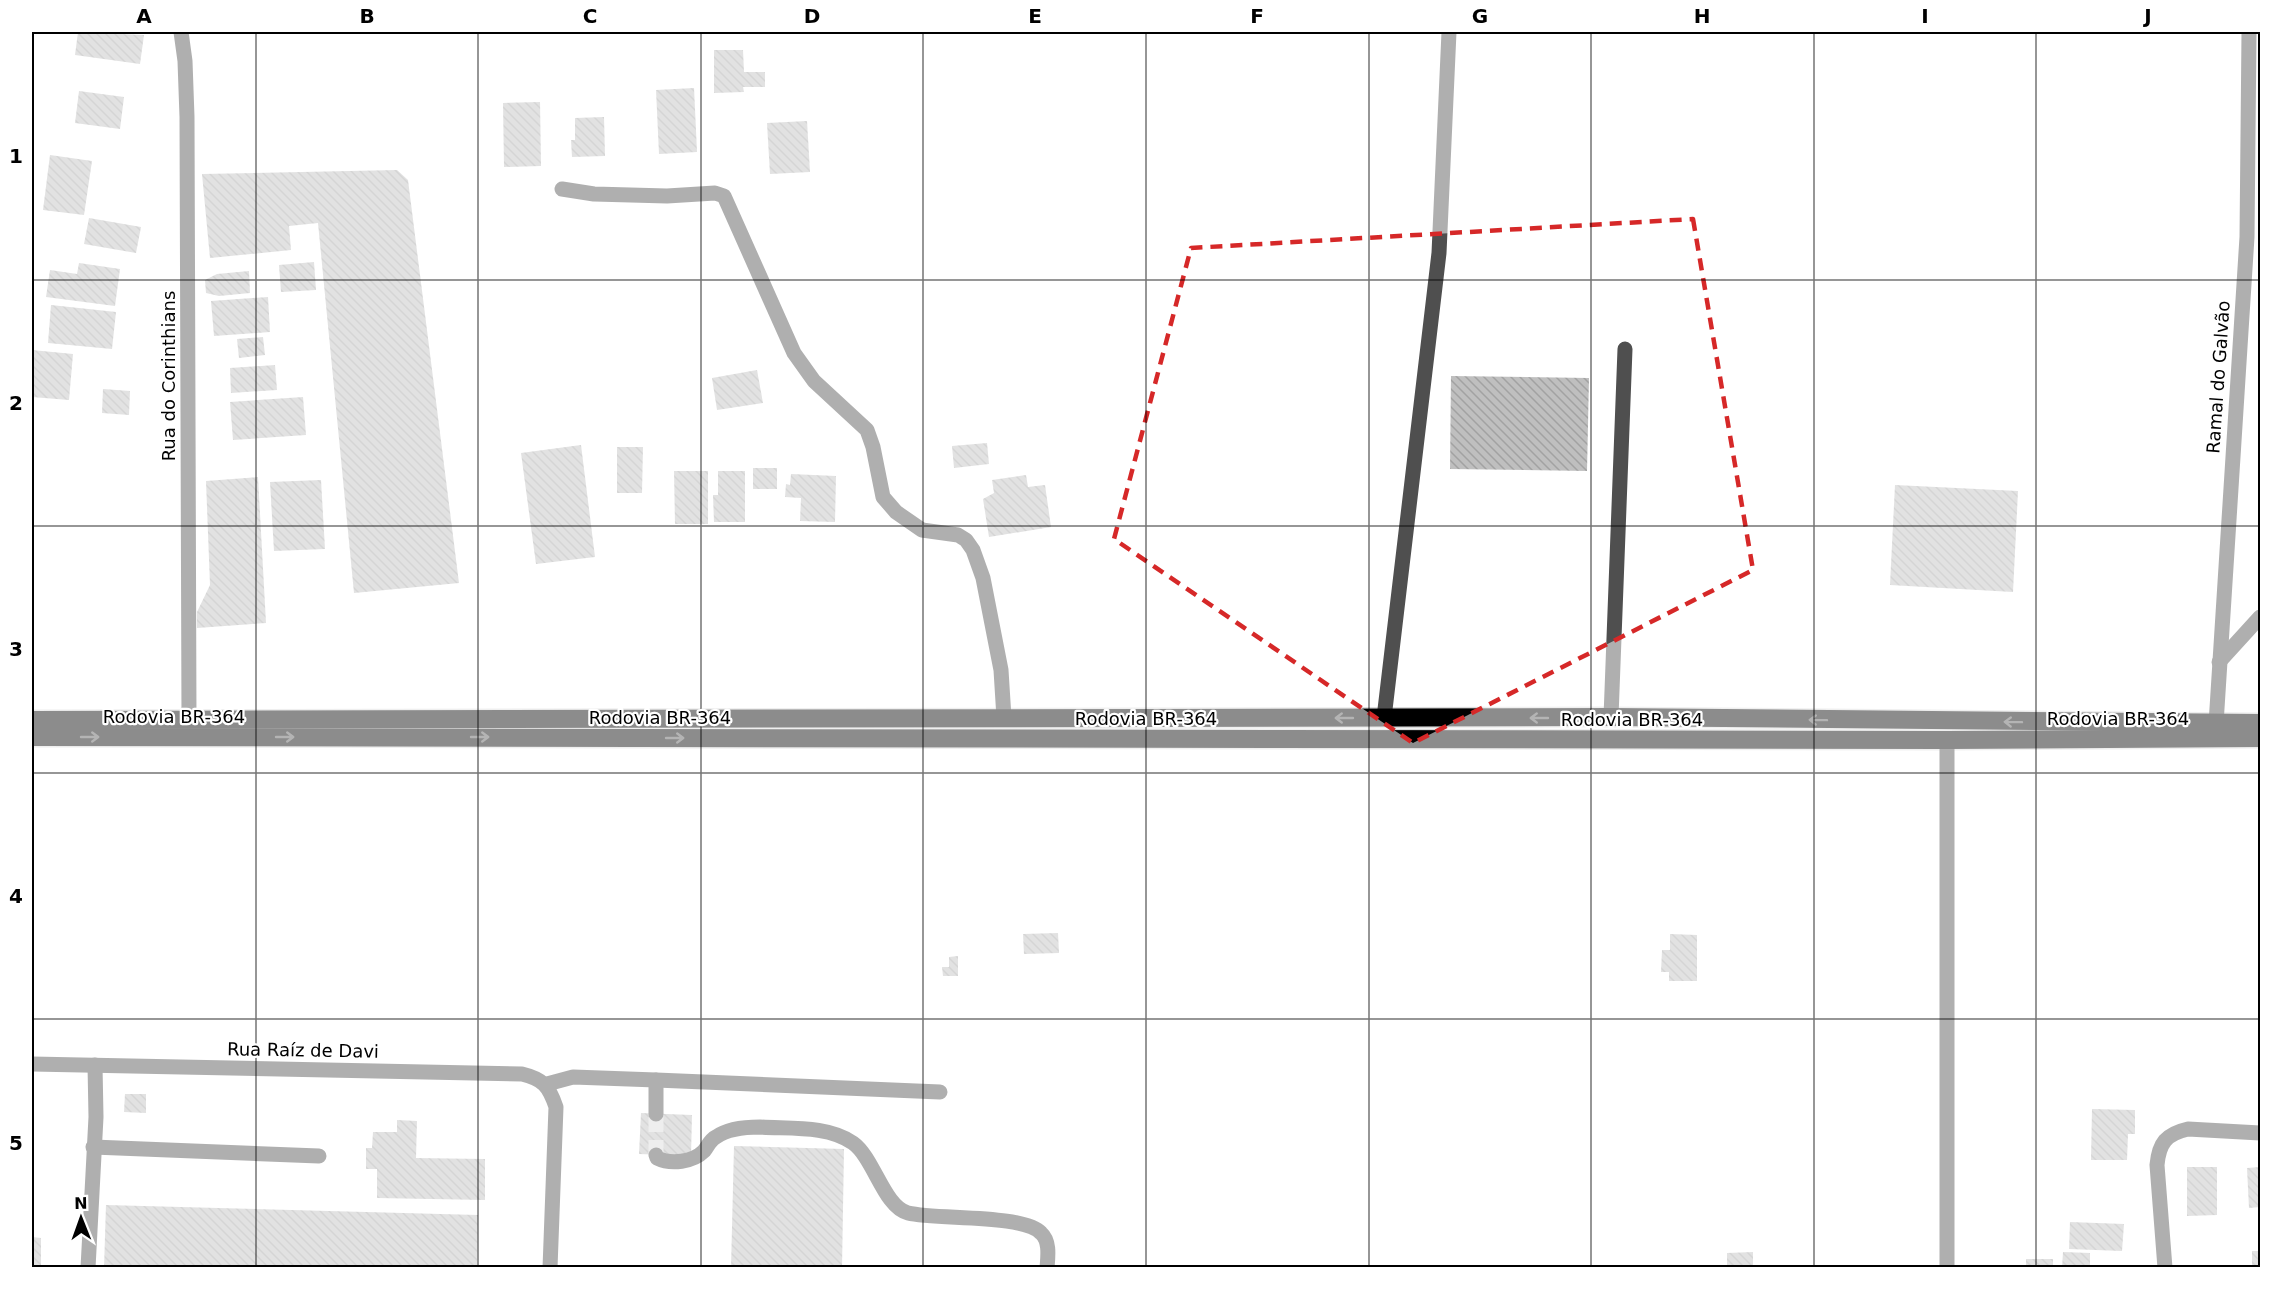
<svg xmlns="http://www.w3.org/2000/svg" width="2292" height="1299" viewBox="0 0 2292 1299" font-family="'DejaVu Sans',sans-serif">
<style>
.building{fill:url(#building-back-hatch)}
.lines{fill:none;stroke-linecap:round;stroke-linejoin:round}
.minor-tunnel{stroke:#d9d9d9;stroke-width:15;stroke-dasharray:15 8;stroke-linecap:butt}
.highway-casing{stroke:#dbdbdb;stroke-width:21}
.minor{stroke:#4f4f4f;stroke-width:15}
.highway{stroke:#000;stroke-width:18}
.oneway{stroke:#595959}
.marked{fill:none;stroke:#d62828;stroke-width:4.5;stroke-dasharray:12 8;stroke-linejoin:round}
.grid{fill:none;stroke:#000;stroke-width:1.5;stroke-opacity:0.55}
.labels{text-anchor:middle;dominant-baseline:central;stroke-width:4.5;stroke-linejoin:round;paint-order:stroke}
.street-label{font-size:18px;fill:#000;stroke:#fff}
.neatline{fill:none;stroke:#000;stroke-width:2}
.grid-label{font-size:20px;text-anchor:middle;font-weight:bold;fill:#000}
</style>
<defs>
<pattern id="building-back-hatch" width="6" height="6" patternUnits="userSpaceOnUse" patternTransform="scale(1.5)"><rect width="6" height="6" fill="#bfbfbf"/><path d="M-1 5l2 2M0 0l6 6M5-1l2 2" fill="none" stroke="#a2a2a2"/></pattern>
</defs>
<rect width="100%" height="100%" fill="#fff"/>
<g class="building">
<path d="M 78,32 L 144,35 L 140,64 L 75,55 Z"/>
<path d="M 714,50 L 743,50 L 744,72 L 765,72 L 765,87 L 743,87 L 744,92 L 714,93 Z"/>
<path d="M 694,88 L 697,152 L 659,154 L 656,90 Z"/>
<path d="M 79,91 L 124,97 L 120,129 L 75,123 Z"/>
<path d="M 540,102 L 541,166 L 504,167 L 503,103 Z"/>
<path d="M 604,117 L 605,156 L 572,157 L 571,140 L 575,140 L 575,118 Z"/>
<path d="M 807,121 L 810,172 L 770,174 L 767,123 Z"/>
<path d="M 50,155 L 92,161 L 84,215 L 43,210 Z"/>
<path d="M 397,170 L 408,180 L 459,583 L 354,593 L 318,223 L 289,226 L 291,250 L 210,258 L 202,174 Z"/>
<path d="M 89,218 L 141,227 L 136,253 L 84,244 Z"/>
<path d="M 314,262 L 316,290 L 281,292 L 279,265 Z"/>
<path d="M 79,263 L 120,269 L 115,306 L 46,297 L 50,270 L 77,274 Z"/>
<path d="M 249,271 L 250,293 L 219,296 L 206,293 L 205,280 L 217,274 Z"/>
<path d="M 268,297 L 270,332 L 214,336 L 211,301 Z"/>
<path d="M 51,305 L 116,312 L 112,349 L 48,343 Z"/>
<path d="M 263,337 L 265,355 L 239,358 L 237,339 Z"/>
<path d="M 32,350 L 73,354 L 69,400 L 32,397 Z"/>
<path d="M 275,365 L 277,390 L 231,393 L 230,368 Z"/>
<path d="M 757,370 L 763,403 L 717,410 L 712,378 Z"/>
<path d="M 1451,376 L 1589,378 L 1587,471 L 1450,469 Z"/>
<path d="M 103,389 L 130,391 L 129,415 L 102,413 Z"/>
<path d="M 303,397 L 306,435 L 233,440 L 230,402 Z"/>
<path d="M 987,443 L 989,464 L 954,468 L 952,446 Z"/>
<path d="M 581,445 L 595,557 L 536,564 L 521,453 Z"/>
<path d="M 617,447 L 643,447 L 642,493 L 617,493 Z"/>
<rect x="753" y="468" width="24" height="21"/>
<path d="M 674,471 L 708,471 L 708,524 L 675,524 Z"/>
<path d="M 718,471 L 745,471 L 745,522 L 714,522 L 713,495 L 718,495 Z"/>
<path d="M 791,474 L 836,476 L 835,522 L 800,521 L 801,498 L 785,497 L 786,484 L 790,485 Z"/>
<path d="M 1026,475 L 1028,487 L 1045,485 L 1051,527 L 989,537 L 983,499 L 994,493 L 992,480 Z"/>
<path d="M 258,477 L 266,623 L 197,628 L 197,612 L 210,585 L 206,481 Z"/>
<path d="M 321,480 L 325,549 L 274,551 L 270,482 Z"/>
<path d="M 1895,485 L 2018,491 L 2013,592 L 1890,585 Z"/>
<path d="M 1058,933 L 1059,953 L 1024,954 L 1023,934 Z"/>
<path d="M 1670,934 L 1697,935 L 1697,981 L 1669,981 L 1669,972 L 1661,972 L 1662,950 L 1670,950 Z"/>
<path d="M 958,956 L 958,976 L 943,976 L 942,967 L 949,967 L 949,957 Z"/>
<path d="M 125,1094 L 146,1094 L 146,1113 L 124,1112 Z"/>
<path d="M 2092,1109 L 2135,1110 L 2135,1134 L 2128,1134 L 2127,1160 L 2091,1160 Z"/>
<path d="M 641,1113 L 692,1115 L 691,1156 L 639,1154 Z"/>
<path d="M 397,1120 L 417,1121 L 416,1158 L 485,1159 L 485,1200 L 377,1198 L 377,1169 L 366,1169 L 366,1148 L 372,1148 L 373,1132 L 397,1132 Z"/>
<path d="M 734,1146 L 844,1149 L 842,1268 L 731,1268 Z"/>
<path d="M 2187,1167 L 2217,1167 L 2217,1215 L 2187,1216 Z"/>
<path d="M 2260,1167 L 2260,1207 L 2249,1208 L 2247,1168 Z"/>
<path d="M 106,1205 L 478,1215 L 477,1268 L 104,1268 Z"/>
<path d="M 2070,1222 L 2124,1224 L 2122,1251 L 2069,1249 Z"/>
<path d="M 32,1237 L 41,1238 L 41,1265 L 32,1265 Z"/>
<rect x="2252" y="1251" width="8" height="17"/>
<path d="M 1753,1252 L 1753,1268 L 1727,1268 L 1727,1253 Z"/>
<path d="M 2063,1252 L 2090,1253 L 2090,1268 L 2062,1268 Z"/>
<rect x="2026" y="1259" width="27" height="9"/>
</g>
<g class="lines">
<path class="minor-tunnel" d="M 656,1155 L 656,1114"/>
<defs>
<g id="highway">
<path d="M 32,720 L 1611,717 L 2260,723"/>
<path d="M 32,737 L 1947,740 L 2260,738"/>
</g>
</defs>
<use href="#highway" class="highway-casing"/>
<g class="minor">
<path d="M 181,32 L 185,61 L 187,117 L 189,721"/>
<path d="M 562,189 L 594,194 L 667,196 L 715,193 L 724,196 L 794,353 L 814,381 L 867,430 L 873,447 L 883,497 L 896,512 L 922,530 L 958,535 L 966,540 L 973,550 L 983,578 L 1001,670 L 1004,718"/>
<path d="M 2219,662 L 2260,617"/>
<path d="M 1611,717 L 1625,349"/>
<path d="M 1384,718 L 1439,253 L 1449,32"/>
<path d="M 2216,724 L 2247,237 L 2249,32"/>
<path d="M 32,1064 L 522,1074 C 543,1079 549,1086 556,1107 L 550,1268"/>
<path d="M 656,1080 L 940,1092"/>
<path d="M 547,1084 L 573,1077 L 656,1080 L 656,1114"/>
<path d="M 93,1147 L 319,1156"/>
<path d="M 656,1155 L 657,1158 C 671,1165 693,1162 704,1151 C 708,1146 710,1140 716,1137 C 727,1129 746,1127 760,1127 C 789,1129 828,1125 853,1143 C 874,1158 884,1207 908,1213 C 937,1220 1023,1214 1041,1233 C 1050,1241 1048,1256 1047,1268"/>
<path d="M 88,1268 L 96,1117 L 95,1065"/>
<path d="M 1947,1268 L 1947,740"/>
<path d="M 2165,1268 L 2157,1165 C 2159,1143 2166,1134 2188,1129 L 2260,1133"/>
</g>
<use href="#highway" class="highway"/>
</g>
<defs><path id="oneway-shaft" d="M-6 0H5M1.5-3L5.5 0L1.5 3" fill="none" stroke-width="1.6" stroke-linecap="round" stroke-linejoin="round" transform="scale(1.5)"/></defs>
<g class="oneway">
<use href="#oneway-shaft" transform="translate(1344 718) rotate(-180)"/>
<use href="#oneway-shaft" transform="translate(1539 718) rotate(180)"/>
<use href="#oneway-shaft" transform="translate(1818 720) rotate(-179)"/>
<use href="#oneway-shaft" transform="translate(2013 722) rotate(-179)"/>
<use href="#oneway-shaft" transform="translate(90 737)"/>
<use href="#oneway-shaft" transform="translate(285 737)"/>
<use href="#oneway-shaft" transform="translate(480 737)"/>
<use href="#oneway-shaft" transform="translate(675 738)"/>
</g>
<path d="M0 0H2292V1299H0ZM 1693,219 L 1753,570 L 1413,743 L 1114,539 L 1191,248 Z" fill="#fff" fill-opacity=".55" fill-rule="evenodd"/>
<path class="marked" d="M 1693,219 L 1753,570 L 1413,743 L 1114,539 L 1191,248 Z"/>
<path class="grid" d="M 256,32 L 256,1268M 478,32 L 478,1268M 701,32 L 701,1268M 923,32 L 923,1268M 1146,32 L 1146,1268M 1369,32 L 1369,1268M 1591,32 L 1591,1268M 1814,32 L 1814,1268M 2036,32 L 2036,1268M 32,280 L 2260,280M 32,526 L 2260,526M 32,773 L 2260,773M 32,1019 L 2260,1019"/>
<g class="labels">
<g class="street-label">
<text transform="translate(168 376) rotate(-90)">Rua do Corinthians</text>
<text transform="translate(2218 377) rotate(-86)">Ramal do Galvão</text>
<text x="174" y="716">Rodovia BR-364</text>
<text x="660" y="717">Rodovia BR-364</text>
<text x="1146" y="718">Rodovia BR-364</text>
<text x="2118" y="718">Rodovia BR-364</text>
<text x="1632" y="719">Rodovia BR-364</text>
<text transform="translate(303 1050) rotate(1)">Rua Raíz de Davi</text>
</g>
</g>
<rect width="2292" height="1299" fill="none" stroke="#ffffff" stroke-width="66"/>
<g transform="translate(81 1218) rotate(359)" stroke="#ffffff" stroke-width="4.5" paint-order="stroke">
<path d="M0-4.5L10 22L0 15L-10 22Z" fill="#000000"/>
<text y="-9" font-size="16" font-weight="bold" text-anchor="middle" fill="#000000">N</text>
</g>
<rect x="33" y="33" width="2226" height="1233" class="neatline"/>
<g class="grid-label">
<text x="144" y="23">A</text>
<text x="367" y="23">B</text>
<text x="590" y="23">C</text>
<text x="812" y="23">D</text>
<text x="1035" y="23">E</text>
<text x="1257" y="23">F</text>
<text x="1480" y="23">G</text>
<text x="1702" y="23">H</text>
<text x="1925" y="23">I</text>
<text x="2148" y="23">J</text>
<text x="16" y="163">1</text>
<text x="16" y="410">2</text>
<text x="16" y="656">3</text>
<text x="16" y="903">4</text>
<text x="16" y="1150">5</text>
</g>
</svg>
